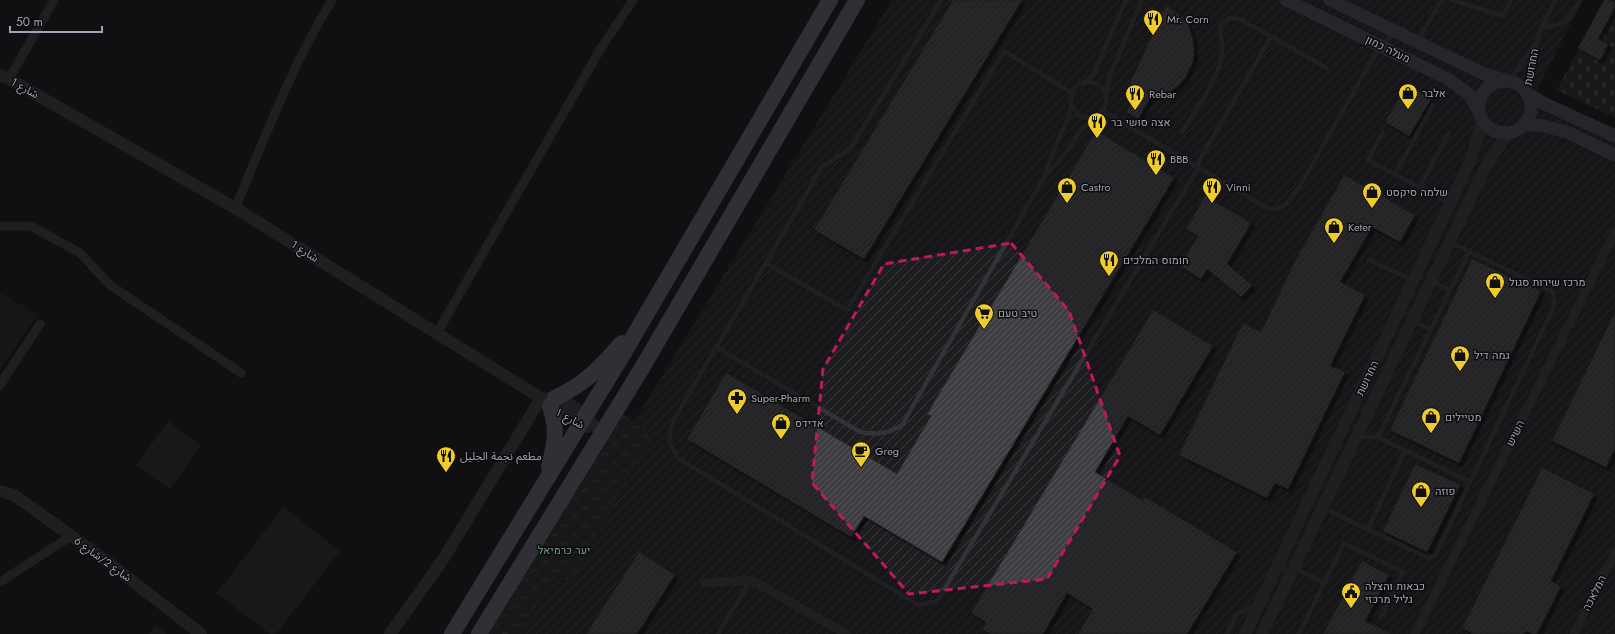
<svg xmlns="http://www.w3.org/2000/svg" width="1615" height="634" viewBox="0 0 1615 634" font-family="Jost,'Noto Sans Arabic',Heebo,sans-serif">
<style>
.built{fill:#1d1d1f}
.industrial{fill:url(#industrial-furrows)}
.forest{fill:url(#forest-crowns)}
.cemetery{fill:url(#cemetery-stones)}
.pitch{fill:#1d251f}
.building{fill:url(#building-hatch);stroke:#2b2b2e;filter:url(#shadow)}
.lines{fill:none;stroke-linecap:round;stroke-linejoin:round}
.service{stroke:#323237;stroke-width:4.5}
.minor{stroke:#323237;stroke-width:9}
.tertiary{stroke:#323237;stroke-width:12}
.secondary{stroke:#404047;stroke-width:13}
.trunk{stroke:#56565f;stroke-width:16}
.marked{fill:none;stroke:#c2185b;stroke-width:3;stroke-dasharray:8 5;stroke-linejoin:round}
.labels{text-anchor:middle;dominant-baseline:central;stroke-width:3;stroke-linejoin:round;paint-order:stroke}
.poi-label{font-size:11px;fill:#a2a4b3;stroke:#0c0c0d;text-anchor:start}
.street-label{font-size:11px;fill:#a2a4b3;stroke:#0c0c0d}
.park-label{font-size:11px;fill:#799e81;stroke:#0c0c0d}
</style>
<defs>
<pattern id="industrial-furrows" width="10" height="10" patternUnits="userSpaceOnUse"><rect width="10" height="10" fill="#1d1d1f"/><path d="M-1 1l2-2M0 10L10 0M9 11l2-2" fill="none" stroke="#3b3b3d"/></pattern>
<pattern id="forest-crowns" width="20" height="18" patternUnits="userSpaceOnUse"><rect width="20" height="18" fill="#1d251f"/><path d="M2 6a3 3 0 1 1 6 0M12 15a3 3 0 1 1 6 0" fill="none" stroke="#3b423d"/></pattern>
<pattern id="cemetery-stones" width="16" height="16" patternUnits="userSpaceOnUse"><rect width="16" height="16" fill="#1d251f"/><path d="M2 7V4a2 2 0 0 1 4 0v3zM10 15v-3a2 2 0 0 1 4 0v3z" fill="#3b423d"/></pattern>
<pattern id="building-hatch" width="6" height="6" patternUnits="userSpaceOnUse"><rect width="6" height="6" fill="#3d3e42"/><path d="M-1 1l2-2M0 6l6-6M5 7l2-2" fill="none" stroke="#56575b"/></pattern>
<filter id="shadow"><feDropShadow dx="3.5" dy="3.5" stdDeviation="0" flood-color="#0009"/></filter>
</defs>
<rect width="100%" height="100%" fill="#111112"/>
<path class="built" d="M 0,293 L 38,314 L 0,370 Z"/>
<path class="industrial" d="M 892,0 L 1583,0 L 1535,94 L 1615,130 L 1615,634 L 504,634 Z"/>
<path class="forest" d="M 621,413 L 638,424 L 651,437 L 570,583 L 557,574 L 518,634 L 488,634 Z"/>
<path class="cemetery" d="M 1604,0 L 1615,0 L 1615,118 L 1557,90 Z"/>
<g class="pitch">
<path d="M 168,421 L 201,445 L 170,489 L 136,466 Z"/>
<path d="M 283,507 L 340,551 L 276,634 L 270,634 L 217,593 Z"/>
<path d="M 156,625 L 166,634 L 148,634 Z"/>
</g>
<g class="building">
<path d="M 953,0 L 1022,0 L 864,259 L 814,230 Z"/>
<path d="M 1604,0 L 1608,0 L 1615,3 L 1615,6 L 1598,39 L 1608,44 L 1600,60 L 1578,48 Z"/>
<path d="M 1166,5 L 1182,17 L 1188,25 L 1193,39 L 1194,53 L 1193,61 L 1185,78 L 1178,86 L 1169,92 L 1150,98 L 1138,119 L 1126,112 L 1134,97 L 1125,94 Z"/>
<path d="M 1407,85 L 1431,99 L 1409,136 L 1385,122 Z"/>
<path d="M 1096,131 L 1174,178 L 942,562 L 864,516 L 851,537 L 687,439 L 726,373 L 897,474 L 931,416 L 927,414 Z"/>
<path d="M 1344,175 L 1415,215 L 1400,242 L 1372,227 L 1340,282 L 1365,295 L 1330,366 L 1345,372 L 1288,489 L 1275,483 L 1267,498 L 1179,455 L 1243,323 L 1261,332 L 1295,261 Z"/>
<path d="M 1205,196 L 1251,223 L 1227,264 L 1252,285 L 1241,297 L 1207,269 L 1201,279 L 1180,266 L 1198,236 L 1186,229 Z"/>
<path d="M 1472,259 L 1541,291 L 1459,463 L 1390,430 Z"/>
<path d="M 1153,310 L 1213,346 L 1160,435 L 1128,416 L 1095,472 L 1143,501 L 1145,497 L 1237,552 L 1187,634 L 1078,634 L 1093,609 L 1067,593 L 1043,634 L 990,634 L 982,629 L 986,622 L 971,613 Z"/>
<path d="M 1615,312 L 1615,448 L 1606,467 L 1552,441 Z"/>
<path d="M 1415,464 L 1460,485 L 1427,552 L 1383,531 Z"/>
<path d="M 1542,468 L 1594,494 L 1551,581 L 1561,586 L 1537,634 L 1533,634 L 1526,631 L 1524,634 L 1473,634 L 1462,628 Z"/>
<path d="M 639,552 L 675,575 L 637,634 L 586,634 Z"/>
<path d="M 1362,561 L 1389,575 L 1365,621 L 1391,634 L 1323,634 Z"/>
</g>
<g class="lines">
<g class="service">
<path d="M 941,0 L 851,148 L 822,167 L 673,421 C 668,437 668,444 678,458 L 918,605 L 937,601 L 1198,168 L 1199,161 L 1271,37"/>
<path d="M 1452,0 L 1503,16 L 1511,0"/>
<path d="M 1541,28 C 1566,24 1568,22 1580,0"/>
<path d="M 1417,41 L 1442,0"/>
<path d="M 1509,81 L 1535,44"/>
<path d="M 1086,82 L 1094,73 L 1126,0"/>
<path d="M 1526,91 L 1534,65 L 1536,43 L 1541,28 L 1555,0"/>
<path d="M 1106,94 C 1095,73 1067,81 1071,105 L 1078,115 L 1087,118 L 1095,117 L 1103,111 L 1106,105 L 1106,94 L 1110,75 L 1142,0"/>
<path d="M 1103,111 L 1265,207 C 1281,215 1292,198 1300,186 L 1374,56 L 1393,32"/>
<path d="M 1182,132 C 1196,109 1219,80 1222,53 C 1223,43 1220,34 1220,25 L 1229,18 L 1240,19 L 1327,68"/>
<path d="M 1383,132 L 1368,160 L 1449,203"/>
<path d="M 1395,174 L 1433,105"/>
<path d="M 1045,176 L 1064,155 L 1082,129 L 1093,119"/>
<path d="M 1419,188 L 1449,133"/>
<path d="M 1451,243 L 1553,292 L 1554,303 L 1551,313 L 1470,482"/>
<path d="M 1369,260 L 1412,280"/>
<path d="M 766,263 L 847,310 L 1004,51 L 1072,93"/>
<path d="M 1432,281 L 1450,290"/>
<path d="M 1412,321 L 1430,329"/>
<path d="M 716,347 L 860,432 C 876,435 888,434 902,425 L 1043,179 L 1056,145 L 1069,117 L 1071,105"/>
<path d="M 1378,437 L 1469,252"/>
<path d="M 1323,508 L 1428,558 L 1432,557 L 1436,554 L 1470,482 L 1378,437 L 1359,437"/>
<path d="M 1368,529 L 1405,450"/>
<path d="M 1278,570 L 1294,568 L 1325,583"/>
<path d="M 718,634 L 751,580"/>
<path d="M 1227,634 L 1236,615 L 1256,605"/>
<path d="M 1299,634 L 1344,543 L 1403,572 L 1381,617"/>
</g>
<g class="minor">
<path d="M 9,79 L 54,0"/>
<path d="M 235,208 C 265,138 292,65 332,0"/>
<path d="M 0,226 L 31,226 L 80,253 L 110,285 L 241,373"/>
<path d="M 437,333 L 601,48 L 633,0"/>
<path d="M 0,385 L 40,324"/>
<path d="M 0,582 L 71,536"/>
<path d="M 704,583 L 751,580 L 846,634"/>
<path d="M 1415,634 L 1615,232"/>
<path d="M 1574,634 L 1615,552"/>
</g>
<g class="tertiary">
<path d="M 0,75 L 9,79 L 235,208 L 541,398 C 571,398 584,413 602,434"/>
<path d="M 548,404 L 561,413 L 587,427"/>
<path d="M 0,491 L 14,495 L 105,560 L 201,634"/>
<path d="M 390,634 L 444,558 L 541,398"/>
<path d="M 1245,634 L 1472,157 L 1482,120"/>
<path d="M 1262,634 L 1487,164 L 1508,133"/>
</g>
<g class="secondary">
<path d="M 1286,0 L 1448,79 L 1470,95 L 1479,112"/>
<path d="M 1330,0 L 1484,74 L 1504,80"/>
<circle cx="1505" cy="107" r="26"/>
<path d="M 1528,94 L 1545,104 L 1615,136"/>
<path d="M 1524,124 L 1544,126 L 1567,132 L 1615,155"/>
</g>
<g class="trunk">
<path d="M 555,398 C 587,383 599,368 622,343"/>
<path d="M 549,467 C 555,444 558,429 550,406"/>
<path d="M 452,634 L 622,356 L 830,0"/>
<path d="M 479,634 L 642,368 L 857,0"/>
</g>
</g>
<path d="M0 0H1615V634H0ZM 1011,243 L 1069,311 L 1120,456 L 1047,579 L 909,594 L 812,483 L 823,369 L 884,264 Z" fill="#111112" fill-opacity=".55" fill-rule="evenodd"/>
<path class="marked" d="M 1011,243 L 1069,311 L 1120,456 L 1047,579 L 909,594 L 812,483 L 823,369 L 884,264 Z"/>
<defs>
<symbol id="restaurant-pin" viewBox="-11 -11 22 30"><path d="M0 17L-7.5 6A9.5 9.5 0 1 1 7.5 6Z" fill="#efcc2b" stroke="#0c0c0d"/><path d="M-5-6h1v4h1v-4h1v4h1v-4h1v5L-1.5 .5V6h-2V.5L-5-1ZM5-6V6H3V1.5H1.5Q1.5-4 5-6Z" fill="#111"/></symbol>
<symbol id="shop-pin" viewBox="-11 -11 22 30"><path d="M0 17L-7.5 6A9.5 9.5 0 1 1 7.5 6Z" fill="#efcc2b" stroke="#0c0c0d"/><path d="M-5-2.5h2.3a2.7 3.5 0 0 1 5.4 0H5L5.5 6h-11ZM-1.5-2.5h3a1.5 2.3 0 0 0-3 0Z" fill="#111"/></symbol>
<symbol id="supermarket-pin" viewBox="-11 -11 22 30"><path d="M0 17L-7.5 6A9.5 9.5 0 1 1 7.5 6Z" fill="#efcc2b" stroke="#0c0c0d"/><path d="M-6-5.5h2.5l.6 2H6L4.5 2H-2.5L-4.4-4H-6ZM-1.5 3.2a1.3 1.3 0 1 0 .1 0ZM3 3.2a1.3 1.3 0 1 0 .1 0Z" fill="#111"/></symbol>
<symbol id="pharmacy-pin" viewBox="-11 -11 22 30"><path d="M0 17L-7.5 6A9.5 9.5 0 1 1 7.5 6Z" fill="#efcc2b" stroke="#0c0c0d"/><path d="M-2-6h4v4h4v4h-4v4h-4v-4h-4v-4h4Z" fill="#111"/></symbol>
<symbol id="cafe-pin" viewBox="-11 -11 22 30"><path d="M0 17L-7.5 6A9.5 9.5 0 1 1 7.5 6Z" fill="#efcc2b" stroke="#0c0c0d"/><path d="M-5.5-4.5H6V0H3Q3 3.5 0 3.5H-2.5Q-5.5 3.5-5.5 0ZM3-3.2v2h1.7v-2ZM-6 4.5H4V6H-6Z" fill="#111"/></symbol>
<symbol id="civic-pin" viewBox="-11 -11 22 30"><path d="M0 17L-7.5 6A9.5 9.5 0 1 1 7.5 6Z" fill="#efcc2b" stroke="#0c0c0d"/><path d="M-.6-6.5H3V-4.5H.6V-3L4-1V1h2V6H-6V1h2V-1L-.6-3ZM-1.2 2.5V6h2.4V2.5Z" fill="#111"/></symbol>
</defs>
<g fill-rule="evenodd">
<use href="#restaurant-pin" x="1142" y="8" width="22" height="30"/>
<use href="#shop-pin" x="1397" y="82" width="22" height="30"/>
<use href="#restaurant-pin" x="1124" y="83" width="22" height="30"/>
<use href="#restaurant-pin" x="1086" y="111" width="22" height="30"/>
<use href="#restaurant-pin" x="1145" y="148" width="22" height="30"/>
<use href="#shop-pin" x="1056" y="176" width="22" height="30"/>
<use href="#restaurant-pin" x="1201" y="176" width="22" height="30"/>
<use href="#shop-pin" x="1361" y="181" width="22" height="30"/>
<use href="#shop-pin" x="1323" y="216" width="22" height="30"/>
<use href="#restaurant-pin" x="1098" y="249" width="22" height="30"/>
<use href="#shop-pin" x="1484" y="271" width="22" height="30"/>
<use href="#supermarket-pin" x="973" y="302" width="22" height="30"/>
<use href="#shop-pin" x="1449" y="344" width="22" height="30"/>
<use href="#pharmacy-pin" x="726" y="387" width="22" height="30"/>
<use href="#shop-pin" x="1420" y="406" width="22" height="30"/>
<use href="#shop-pin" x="770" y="412" width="22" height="30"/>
<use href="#cafe-pin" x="850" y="440" width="22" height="30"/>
<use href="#restaurant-pin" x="435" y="445" width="22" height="30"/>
<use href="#shop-pin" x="1410" y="480" width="22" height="30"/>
<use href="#civic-pin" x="1340" y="581" width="22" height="30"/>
</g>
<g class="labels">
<g class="poi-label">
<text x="1167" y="19">Mr. Corn</text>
<text x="1422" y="93">אלבר</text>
<text x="1149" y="94">Rebar</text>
<text x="1111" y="122">אצה סושי בר</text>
<text x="1170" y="159">BBB</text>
<text x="1081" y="187">Castro</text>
<text x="1226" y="187">Vinni</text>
<text x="1386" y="192">שלמה סיקסט</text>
<text x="1348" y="227">Keter</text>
<text x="1123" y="260">חומוס המלכים</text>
<text x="1509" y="282">מרכז שירות סגול</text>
<text x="998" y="313">טיב טעם</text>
<text x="1474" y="355">גמה דיל</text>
<text x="751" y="398">Super-Pharm</text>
<text x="1445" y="417">מטיילים</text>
<text x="795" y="423">אדידס</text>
<text x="875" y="451">Greg</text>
<text x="460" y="456">مطعم نجمة الجليل</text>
<text x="1435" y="491">פוזה</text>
<text x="1365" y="586">כבאות והצלה<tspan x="1365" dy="13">גליל מרכזי</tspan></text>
</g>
<g class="street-label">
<text transform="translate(1388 49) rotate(26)">מעלה כמון</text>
<text transform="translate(1531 67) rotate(-79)">החרושת</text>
<text transform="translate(25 88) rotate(29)">شارع 1</text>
<text transform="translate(305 251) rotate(32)">شارع 1</text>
<text transform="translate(1367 378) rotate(-64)">החרושת</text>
<text transform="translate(570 418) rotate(29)">شارع ١</text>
<text transform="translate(1515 433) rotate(-64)">השיש</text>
<text transform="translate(103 559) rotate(36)">شارع 2/شارع 6</text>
<text transform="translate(1594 593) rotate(-63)">המלאכה</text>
</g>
<g class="park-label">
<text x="564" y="550">יער כרמיאל</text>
</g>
</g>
<path d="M10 26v6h92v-6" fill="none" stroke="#a2a4b3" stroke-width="2"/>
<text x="16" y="26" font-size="12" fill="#a2a4b3" stroke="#0c0c0d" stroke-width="3" paint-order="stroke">50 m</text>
</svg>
